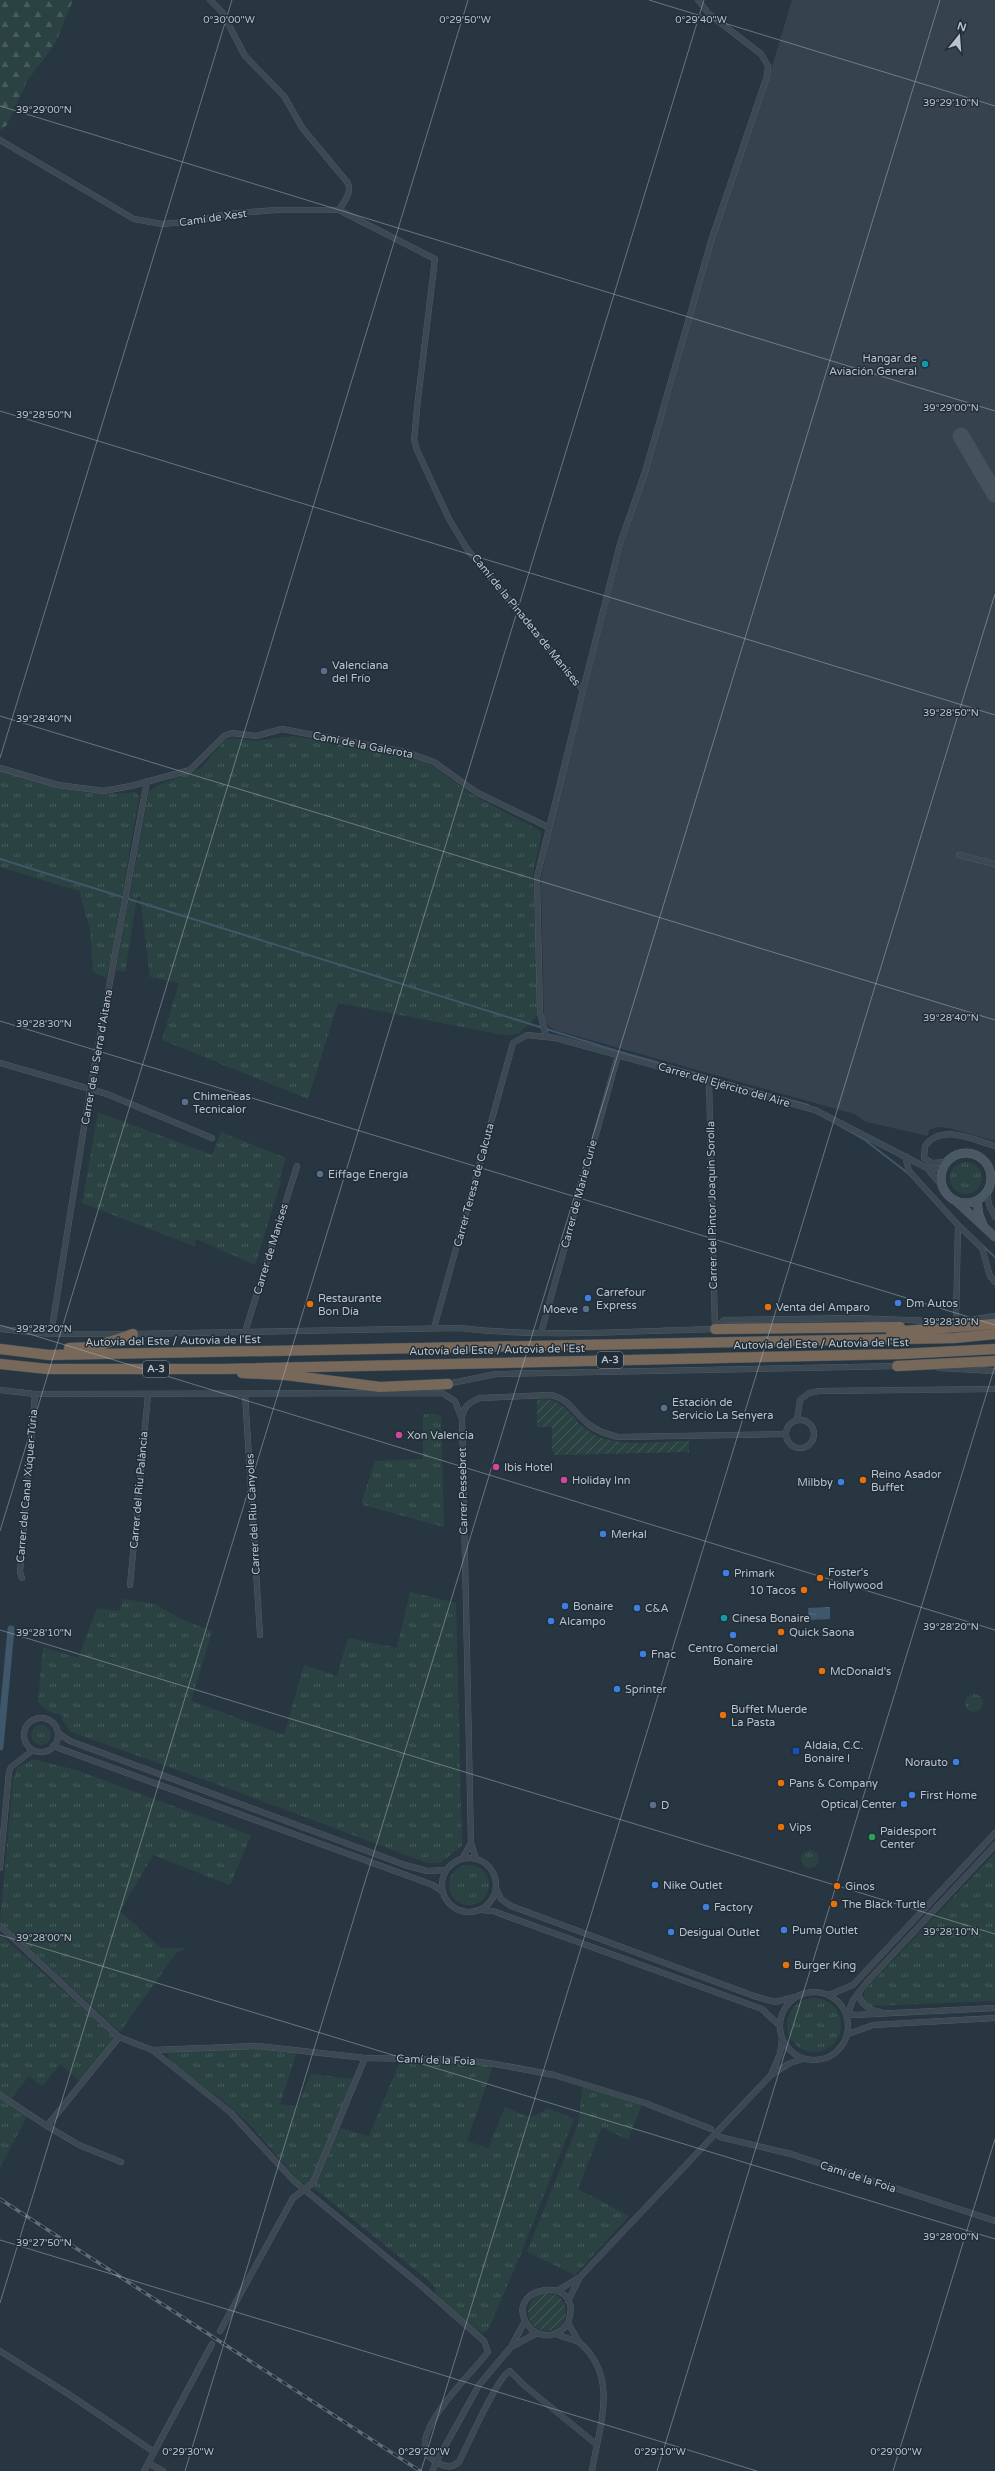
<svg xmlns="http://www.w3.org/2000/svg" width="995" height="2471" viewBox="0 0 995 2471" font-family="'Varela Round',sans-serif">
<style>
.airport{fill:#36434f}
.grass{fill:url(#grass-tufts)}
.forest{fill:url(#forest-firs)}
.garden{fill:url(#garden-furrows)}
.water{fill:url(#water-ripples)}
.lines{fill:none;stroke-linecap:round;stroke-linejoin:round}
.stream{stroke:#3f576a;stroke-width:2}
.canal{stroke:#3f576a;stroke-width:7}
.taxiway{stroke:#44525d;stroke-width:17}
.street-casing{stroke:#5a666f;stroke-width:6}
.secondary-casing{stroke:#5a666f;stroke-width:9}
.highway-casing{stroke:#47535c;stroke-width:11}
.street{stroke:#3c4852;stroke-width:5.5}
.secondary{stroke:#4a5864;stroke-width:8}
.highway{stroke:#77685a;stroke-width:10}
.rail-casing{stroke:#5f6d78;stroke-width:3.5}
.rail{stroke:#212d37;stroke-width:2;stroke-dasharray:6;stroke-linecap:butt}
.street-bridge-casing{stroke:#5a666f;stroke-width:6;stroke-linecap:butt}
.street-bridge{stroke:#3c4852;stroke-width:5.5}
.ticks{fill:none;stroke:#b9c3cc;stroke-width:1;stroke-opacity:0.45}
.culture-dot{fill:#0f9aa8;stroke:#212d37;stroke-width:1.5}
.service-dot{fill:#5c6f8a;stroke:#212d37;stroke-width:1.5}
.shop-dot{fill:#3f7fe0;stroke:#212d37;stroke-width:1.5}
.food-dot{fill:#e8710a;stroke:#212d37;stroke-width:1.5}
.hotel-dot{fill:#d1479c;stroke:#212d37;stroke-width:1.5}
.transit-dot{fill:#1a4fb4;stroke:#212d37;stroke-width:1.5}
.leisure-dot{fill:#2e9e5b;stroke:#212d37;stroke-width:1.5}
.labels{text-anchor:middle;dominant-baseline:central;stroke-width:3;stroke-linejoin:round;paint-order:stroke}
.shield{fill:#212d37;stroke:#8b969f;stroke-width:1}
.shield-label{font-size:10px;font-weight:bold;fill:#b9c3cc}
.street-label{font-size:11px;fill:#b9c3cc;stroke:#212d37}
.poi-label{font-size:11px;fill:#b9c3cc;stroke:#212d37;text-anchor:start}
.ticks-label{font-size:10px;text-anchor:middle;fill:#b9c3cc;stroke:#212d37;stroke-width:3;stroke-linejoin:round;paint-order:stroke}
</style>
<defs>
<pattern id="grass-tufts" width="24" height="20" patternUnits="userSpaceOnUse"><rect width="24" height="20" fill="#2a4342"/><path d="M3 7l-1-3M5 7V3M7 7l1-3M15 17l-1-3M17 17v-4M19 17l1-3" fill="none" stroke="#475c5c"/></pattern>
<pattern id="forest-firs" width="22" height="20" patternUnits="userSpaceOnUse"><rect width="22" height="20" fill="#2a4342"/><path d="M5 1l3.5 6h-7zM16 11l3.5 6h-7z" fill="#475c5c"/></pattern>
<pattern id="garden-furrows" width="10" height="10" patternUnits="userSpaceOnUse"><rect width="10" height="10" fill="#2a4342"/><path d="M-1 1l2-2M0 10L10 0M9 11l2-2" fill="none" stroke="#475c5c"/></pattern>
<pattern id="water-ripples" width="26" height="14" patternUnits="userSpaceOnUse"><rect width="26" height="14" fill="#3f576a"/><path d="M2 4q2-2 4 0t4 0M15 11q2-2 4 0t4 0" fill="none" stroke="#596e7e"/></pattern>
</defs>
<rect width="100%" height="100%" fill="#283642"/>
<path class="airport" d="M 792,0 L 995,0 L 995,1141 L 949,1128 L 937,1127 L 929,1130 L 928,1136 L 866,1122 L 854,1114 L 555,1030 L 547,1025 L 544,1017 L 541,878 L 554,816 L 623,546 L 672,390 L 713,241 L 774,60 Z"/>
<g class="grass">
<path d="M 294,736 L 413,757 L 433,766 L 469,793 L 541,831 L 541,838 L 533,872 L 538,1015 L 518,1034 L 504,1035 L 338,1003 L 308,1099 L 162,1040 L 179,983 L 150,977 L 140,896 L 137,897 L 125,972 L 116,970 L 149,791 L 159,785 L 201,768 L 225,740 L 233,738 L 255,741 Z"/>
<path d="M 0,771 C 46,786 86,798 135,792 L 139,796 L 111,961 L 106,978 L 93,972 L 90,930 L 79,891 L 0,867 Z"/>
<path d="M 98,1112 L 212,1155 L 221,1132 L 286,1158 L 279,1180 L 281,1182 L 255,1265 L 196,1239 L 194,1246 L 82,1203 Z"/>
<circle cx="966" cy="1178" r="16"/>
<path d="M 423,1414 L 437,1414 L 441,1417 L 444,1527 L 363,1505 L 362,1501 L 375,1461 L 423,1459 Z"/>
<path d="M 410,1592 L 456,1603 L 462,1846 L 440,1863 L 427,1863 L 222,1786 L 71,1732 L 62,1720 L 63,1715 C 53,1714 46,1711 38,1702 L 43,1647 L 78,1658 L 97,1608 L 120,1611 L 123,1599 L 155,1604 L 183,1620 L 212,1631 L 191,1701 L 284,1735 L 304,1665 L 337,1676 L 348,1638 L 397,1648 Z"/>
<circle cx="974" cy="1703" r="9"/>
<circle cx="41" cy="1735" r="10"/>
<path d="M 33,1759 L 76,1770 L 251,1835 L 230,1885 L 153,1855 L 120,1911 L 161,1948 L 186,1948 L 176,1953 L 120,2032 L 0,1922 L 13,1779 L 18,1767 Z"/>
<circle cx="810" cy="1859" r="9"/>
<path d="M 995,1853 L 995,2001 L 870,2006 C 863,2001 862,1998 866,1989 Z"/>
<circle cx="469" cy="1885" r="20"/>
<path d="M 2,1936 L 115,2037 L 80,2081 L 60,2064 L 42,2086 L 29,2076 L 11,2099 L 0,2092 L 0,1937 Z"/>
<circle cx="814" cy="2025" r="27"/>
<path d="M 261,2049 L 296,2054 L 280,2104 L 297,2107 L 311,2074 L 353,2079 L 310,2183 L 306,2184 L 300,2182 L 251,2126 L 227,2104 L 173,2063 L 169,2059 L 168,2054 C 181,2046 242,2049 261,2049 Z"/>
<path d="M 400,2061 L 473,2063 L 493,2066 L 467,2141 L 488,2148 L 505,2107 C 525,2115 529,2122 548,2108 L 574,2119 L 520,2256 L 488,2330 L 482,2333 L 465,2321 L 436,2294 L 435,2287 L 428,2280 L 314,2188 L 340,2128 L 369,2136 Z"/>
<path d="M 582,2087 L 642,2104 L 628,2140 L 602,2127 L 578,2189 L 629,2216 L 575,2275 L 527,2252 L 579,2121 Z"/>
<path d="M 0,2099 L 27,2116 L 0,2168 Z"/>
</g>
<path class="forest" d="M 0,0 L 73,0 L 55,44 L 27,81 L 7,125 L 0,130 Z"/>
<g class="garden">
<path d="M 547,1399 C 571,1405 572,1421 590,1432 C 617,1449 658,1441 689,1441 L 689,1452 L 555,1455 L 552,1451 L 552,1427 L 537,1427 L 537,1400 Z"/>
<circle cx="547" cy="2312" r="19"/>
</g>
<path class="water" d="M 830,1607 L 830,1619 L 809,1620 L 808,1608 Z"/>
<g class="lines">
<g class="stream">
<path d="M 0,859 L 617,1051 L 808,1105"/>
<path d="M 837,1124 L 865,1140 L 909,1174"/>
<path d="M 983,1246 L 995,1257"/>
</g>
<path class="canal" d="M 0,1747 L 11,1629"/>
<path class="taxiway" d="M 961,436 L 995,494"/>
<defs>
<g id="street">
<path d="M 210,0 L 222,12 L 245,56 L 284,96 L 303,129 L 348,183 C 352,194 344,201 339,210"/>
<path d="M 0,140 L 134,219 L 162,224 L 198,221 L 226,214 L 276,210 L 339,210 L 435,259 L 418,399 L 414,440 L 417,450 L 449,519 L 467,549 L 583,690 L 537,877 L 540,1013 L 546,1036"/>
<path d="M 583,690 L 620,544 L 645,472 L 711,241 L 767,76 L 768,66 L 761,54 L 709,14 L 698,0"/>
<path d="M 0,768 L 58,785 L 104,791 L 131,786 L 190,770 L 224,736 L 232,733 L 256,736 L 282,729 L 406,752 L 434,762 L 476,792 L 548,827"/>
<path d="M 959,855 L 995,864"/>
<path d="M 0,1063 L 107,1094 L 212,1138"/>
<path d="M 709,1081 L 715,1329"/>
<path d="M 905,1156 L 909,1171 L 958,1225 L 982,1248 L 990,1276 L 995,1282"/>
<path d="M 946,1162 L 932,1163 L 924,1158 L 925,1146 C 942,1123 973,1140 995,1146"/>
<path d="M 927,1168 L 942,1186"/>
<path d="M 987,1192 L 989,1205 L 995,1217"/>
<path d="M 956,1322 L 958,1225"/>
<path d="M 434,1328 L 513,1043 L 527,1035 L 556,1038 L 815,1110 L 927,1168 L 942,1169"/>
<path d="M 0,1329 L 51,1334 L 133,1334 L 460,1328 C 544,1338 630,1331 715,1329 L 724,1320 L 855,1318 L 956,1322 L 995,1316"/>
<path d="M 245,1332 L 297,1166"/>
<path d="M 541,1333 L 618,1055"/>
<path d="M 51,1334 L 90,1090 L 147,781"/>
<path d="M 939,1368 L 995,1371"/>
<path d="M 447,1384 L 496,1374 L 899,1366"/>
<path d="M 0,1390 L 35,1394 L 442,1393 L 455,1401 L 461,1417"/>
<path d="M 411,1392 L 424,1389"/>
<path d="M 245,1394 L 260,1635"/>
<path d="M 797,1420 L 800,1400 L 809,1393 L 819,1391 L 995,1389"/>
<circle cx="800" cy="1434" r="14"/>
<path d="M 22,1578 L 20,1572 L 35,1394"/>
<path d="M 130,1585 L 148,1395"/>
<circle cx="41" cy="1735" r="17"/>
<path d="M 58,1733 L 70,1741 L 405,1865 L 427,1871 L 446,1870"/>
<path d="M 53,1746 L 433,1885 L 443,1892"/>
<circle cx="469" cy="1885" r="27"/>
<path d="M 462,1859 L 471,1843"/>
<path d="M 476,1859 L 471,1843 L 462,1417 C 464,1406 470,1402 480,1398 L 551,1395 C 572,1401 572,1411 587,1423 C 596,1431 607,1434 618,1437 L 786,1434"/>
<path d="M 0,1868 L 9,1772 L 11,1767 L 33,1750"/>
<path d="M 496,1888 L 501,1899 L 511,1906 L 754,1996 L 775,2002 L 795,1997"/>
<path d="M 481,1910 L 493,1911 L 762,2009 L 780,2026"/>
<path d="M 0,1926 L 119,2037 L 152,2050 L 230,2112 L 294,2181 L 418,2283 L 484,2341 L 488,2352 C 472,2373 420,2422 425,2449 C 426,2457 433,2460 440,2464 C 448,2468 452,2467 459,2462 C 467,2447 498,2375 510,2371 L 525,2386 L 596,2444"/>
<circle cx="814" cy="2026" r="34"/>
<path d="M 858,1993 C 862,2006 868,2009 880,2012"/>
<path d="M 829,1995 L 853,1985 L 995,1833"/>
<path d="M 846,2013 L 854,2015 L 995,2008"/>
<path d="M 847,2016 L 853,2000 L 867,1982 L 995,1845"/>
<path d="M 848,2034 L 873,2025 L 995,2018"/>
<path d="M 152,2050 L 258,2046 L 365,2058 L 464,2060 L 495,2064 L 554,2075 L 645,2103 L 711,2129"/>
<path d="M 771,2075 L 780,2054 L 782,2038"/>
<path d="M 0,2095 L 47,2126 L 119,2037"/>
<path d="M 47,2126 L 79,2145 L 121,2162"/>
<path d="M 720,2137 L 791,2154 L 995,2221"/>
<path d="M 580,2277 L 771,2075 L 790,2063 L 803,2059"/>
<path d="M 557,2291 L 580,2277 L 568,2301"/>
<path d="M 525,2321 L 511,2347 L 537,2333"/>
<path d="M 220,2331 L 293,2198 L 313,2183 L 365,2058"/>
<path d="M 555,2334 L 579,2342 L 568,2323 C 587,2269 493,2288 532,2330 C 545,2339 559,2336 568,2323"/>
<path d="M 579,2342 C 620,2377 599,2426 592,2471"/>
<path d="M 0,2351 L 70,2395 L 154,2452"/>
<path d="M 438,2459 L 479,2385 L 511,2347"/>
<path d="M 148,2463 L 163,2471"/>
<path d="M 144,2471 L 212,2344"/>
</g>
<g id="secondary">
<circle cx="966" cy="1178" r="25"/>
<path d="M 977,1201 L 979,1215 L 983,1225"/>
<path d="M 957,1202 L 995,1237"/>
</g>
<g id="highway">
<path d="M 715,1329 L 900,1327"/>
<path d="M 891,1332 L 995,1324"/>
<path d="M 69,1348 L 94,1347 L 133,1334"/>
<path d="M 0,1349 L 49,1355 L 954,1338 L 995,1334"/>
<path d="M 0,1364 L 48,1369 L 224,1369 L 901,1354 L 995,1349"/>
<path d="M 897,1366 L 995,1361"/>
<path d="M 242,1373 L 286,1375 L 380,1387 L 448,1384"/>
</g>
</defs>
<use href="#street" class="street-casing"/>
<use href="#secondary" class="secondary-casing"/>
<use href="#highway" class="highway-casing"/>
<use href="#street" class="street"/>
<use href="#secondary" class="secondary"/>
<use href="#highway" class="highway"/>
<defs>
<path id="rail" d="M 0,2199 L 420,2471"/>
</defs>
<use href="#rail" class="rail-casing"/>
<use href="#rail" class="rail"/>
<defs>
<path id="street-bridge" d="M 432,2471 L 438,2459"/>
</defs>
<use href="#street-bridge" class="street-bridge-casing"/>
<use href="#street-bridge" class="street-bridge"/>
</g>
<path class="ticks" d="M 649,0 L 995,106M 0,106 L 995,411M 0,411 L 995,715M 0,716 L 995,1020M 0,758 L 232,0M 0,1021 L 995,1325M 0,1325 L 995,1630M 0,1531 L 468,0M 0,1630 L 995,1934M 0,1935 L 995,2239M 0,2240 L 757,2471M 0,2303 L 704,0M 185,2471 L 940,0M 421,2471 L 995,594M 657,2471 L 995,1366M 893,2471 L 995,2139"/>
<g class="culture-dot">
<circle cx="925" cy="364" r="4"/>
<circle cx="724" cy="1618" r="4"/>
</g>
<g class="service-dot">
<circle cx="324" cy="671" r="4"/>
<circle cx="185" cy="1102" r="4"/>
<circle cx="320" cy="1174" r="4"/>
<circle cx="586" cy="1309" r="4"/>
<circle cx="664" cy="1408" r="4"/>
<circle cx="653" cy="1805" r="4"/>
</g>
<g class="shop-dot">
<circle cx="588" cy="1298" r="4"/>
<circle cx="898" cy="1303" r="4"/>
<circle cx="841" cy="1482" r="4"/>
<circle cx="603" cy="1534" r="4"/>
<circle cx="726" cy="1573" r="4"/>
<circle cx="565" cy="1606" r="4"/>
<circle cx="637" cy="1608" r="4"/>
<circle cx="551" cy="1621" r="4"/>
<circle cx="733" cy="1635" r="4"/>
<circle cx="643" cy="1654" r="4"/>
<circle cx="617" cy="1689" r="4"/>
<circle cx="956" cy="1762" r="4"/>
<circle cx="912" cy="1795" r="4"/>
<circle cx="904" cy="1804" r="4"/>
<circle cx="655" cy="1885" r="4"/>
<circle cx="706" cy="1907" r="4"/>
<circle cx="784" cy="1930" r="4"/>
<circle cx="671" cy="1932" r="4"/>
</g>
<g class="food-dot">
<circle cx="310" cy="1304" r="4"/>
<circle cx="768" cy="1307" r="4"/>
<circle cx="863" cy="1480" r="4"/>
<circle cx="820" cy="1578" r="4"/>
<circle cx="804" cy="1590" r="4"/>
<circle cx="781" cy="1632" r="4"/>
<circle cx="822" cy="1671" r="4"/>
<circle cx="723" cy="1715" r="4"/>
<circle cx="781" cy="1783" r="4"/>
<circle cx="781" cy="1827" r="4"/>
<circle cx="837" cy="1886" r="4"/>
<circle cx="834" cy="1904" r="4"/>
<circle cx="786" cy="1965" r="4"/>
</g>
<g class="hotel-dot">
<circle cx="399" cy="1435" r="4"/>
<circle cx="496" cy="1467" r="4"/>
<circle cx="564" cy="1480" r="4"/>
</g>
<rect class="transit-dot" x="792" y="1747" width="8" height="8" rx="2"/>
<circle class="leisure-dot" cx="872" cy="1837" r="4"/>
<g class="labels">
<g class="shield">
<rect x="597" y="1352" width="26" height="16" rx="3"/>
<rect x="143" y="1361" width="26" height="16" rx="3"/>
</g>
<g class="shield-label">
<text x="610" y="1360">A-3</text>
<text x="156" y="1369">A-3</text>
</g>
<g class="street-label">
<text transform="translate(213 218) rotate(-8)">Camí de Xest</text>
<text transform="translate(526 620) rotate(51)">Camí de la Pinadeta de Manises</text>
<text transform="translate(363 745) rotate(11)">Camí de la Galerota</text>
<text transform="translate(97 1057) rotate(-80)">Carrer de la Serra d'Aitana</text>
<text transform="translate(724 1085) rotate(16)">Carrer del Ejército del Aire</text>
<text transform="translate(474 1185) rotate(-75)">Carrer Teresa de Calcuta</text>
<text transform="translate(579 1194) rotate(-75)">Carrer de Marie Curie</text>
<text transform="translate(712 1205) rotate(-91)">Carrer del Pintor Joaquín Sorolla</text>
<text transform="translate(271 1249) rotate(-73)">Carrer de Manises</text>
<text transform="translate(173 1341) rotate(-1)">Autovía del Este / Autovia de l'Est</text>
<text transform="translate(821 1344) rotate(-1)">Autovía del Este / Autovia de l'Est</text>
<text transform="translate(497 1350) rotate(-1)">Autovía del Este / Autovia de l'Est</text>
<text transform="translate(27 1486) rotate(-85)">Carrer del Canal Xúquer-Túria</text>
<text transform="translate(139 1490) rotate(-85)">Carrer del Riu Palància</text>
<text transform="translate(463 1491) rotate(-91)">Carrer Pessebret</text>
<text transform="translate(253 1514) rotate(-93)">Carrer del Riu Canyoles</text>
<text transform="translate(436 2060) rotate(2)">Camí de la Foia</text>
<text transform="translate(858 2177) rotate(18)">Camí de la Foia</text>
</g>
<g class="poi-label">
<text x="917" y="358" text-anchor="end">Hangar de<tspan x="917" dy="13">Aviación General</tspan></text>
<text x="332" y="665">Valenciana<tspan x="332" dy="13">del Frío</tspan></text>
<text x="193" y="1096">Chimeneas<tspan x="193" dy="13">Tecnicalor</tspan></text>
<text x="328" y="1174">Eiffage Energía</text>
<text x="596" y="1292">Carrefour<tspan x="596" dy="13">Express</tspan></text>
<text x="318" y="1298">Restaurante<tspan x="318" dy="13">Bon Día</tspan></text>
<text x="906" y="1303">Dm Autos</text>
<text x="776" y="1307">Venta del Amparo</text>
<text x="578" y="1309" text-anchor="end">Moeve</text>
<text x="672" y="1402">Estación de<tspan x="672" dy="13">Servicio La Senyera</tspan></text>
<text x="407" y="1435">Xon Valencia</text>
<text x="504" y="1467">Ibis Hotel</text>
<text x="871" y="1474">Reino Asador<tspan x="871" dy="13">Buffet</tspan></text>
<text x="572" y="1480">Holiday Inn</text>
<text x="833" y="1482" text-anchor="end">Milbby</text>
<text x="611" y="1534">Merkal</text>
<text x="828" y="1572">Foster's<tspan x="828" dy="13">Hollywood</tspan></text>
<text x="734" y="1573">Primark</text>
<text x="796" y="1590" text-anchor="end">10 Tacos</text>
<text x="573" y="1606">Bonaire</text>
<text x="645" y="1608">C&amp;A</text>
<text x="732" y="1618">Cinesa Bonaire</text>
<text x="559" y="1621">Alcampo</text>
<text x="789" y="1632">Quick Saona</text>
<text x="733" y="1648" text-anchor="middle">Centro Comercial<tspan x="733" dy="13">Bonaire</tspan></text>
<text x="651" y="1654">Fnac</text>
<text x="830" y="1671">McDonald's</text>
<text x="625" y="1689">Sprinter</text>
<text x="731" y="1709">Buffet Muerde<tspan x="731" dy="13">La Pasta</tspan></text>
<text x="804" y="1745">Aldaia, C.C.<tspan x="804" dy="13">Bonaire I</tspan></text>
<text x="948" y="1762" text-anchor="end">Norauto</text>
<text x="789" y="1783">Pans &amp; Company</text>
<text x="920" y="1795">First Home</text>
<text x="896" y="1804" text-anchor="end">Optical Center</text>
<text x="661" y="1805">D</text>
<text x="789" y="1827">Vips</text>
<text x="880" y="1831">Paidesport<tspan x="880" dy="13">Center</tspan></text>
<text x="663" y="1885">Nike Outlet</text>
<text x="845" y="1886">Ginos</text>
<text x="842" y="1904">The Black Turtle</text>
<text x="714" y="1907">Factory</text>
<text x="792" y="1930">Puma Outlet</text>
<text x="679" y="1932">Desigual Outlet</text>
<text x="794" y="1965">Burger King</text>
</g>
</g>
<g class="ticks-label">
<text x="229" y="23">0°30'00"W</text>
<text x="465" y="23">0°29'50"W</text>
<text x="701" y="23">0°29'40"W</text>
<text x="951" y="106">39°29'10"N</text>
<text x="44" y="113">39°29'00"N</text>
<text x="951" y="411">39°29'00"N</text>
<text x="44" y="418">39°28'50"N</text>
<text x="951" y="716">39°28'50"N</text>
<text x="44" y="722">39°28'40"N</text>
<text x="951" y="1021">39°28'40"N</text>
<text x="44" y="1027">39°28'30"N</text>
<text x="951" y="1325">39°28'30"N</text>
<text x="44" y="1332">39°28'20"N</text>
<text x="951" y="1630">39°28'20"N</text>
<text x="44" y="1636">39°28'10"N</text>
<text x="951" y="1935">39°28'10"N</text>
<text x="44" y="1941">39°28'00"N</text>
<text x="951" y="2240">39°28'00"N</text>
<text x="44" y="2246">39°27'50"N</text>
<text x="188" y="2455">0°29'30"W</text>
<text x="424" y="2455">0°29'20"W</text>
<text x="660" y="2455">0°29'10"W</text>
<text x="896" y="2455">0°29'00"W</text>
</g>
<g transform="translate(959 36) rotate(17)" stroke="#212d37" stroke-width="3" paint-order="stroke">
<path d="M0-3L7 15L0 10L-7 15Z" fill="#b9c3cc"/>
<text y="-6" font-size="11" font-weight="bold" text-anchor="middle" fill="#b9c3cc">N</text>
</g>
</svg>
